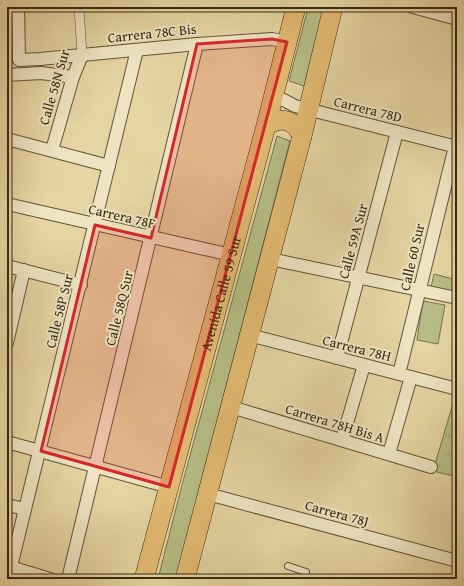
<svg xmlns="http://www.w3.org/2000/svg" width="464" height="586" viewBox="0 0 464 586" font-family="'Gentium Book Plus',serif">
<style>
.green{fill:#b6bd84;stroke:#76734c}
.park{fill:url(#park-tufts);stroke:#76734c}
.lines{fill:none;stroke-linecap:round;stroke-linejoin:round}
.service-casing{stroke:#625438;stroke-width:8}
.pedestrian-casing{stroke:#625438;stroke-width:10}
.minor-casing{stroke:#625438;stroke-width:14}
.primary-casing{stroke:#372915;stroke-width:20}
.service{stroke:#eee4c3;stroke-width:6}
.pedestrian{stroke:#eee4c3;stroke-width:9}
.minor{stroke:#eee4c3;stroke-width:12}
.primary{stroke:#e2ba71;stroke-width:19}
.marked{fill:#d62828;fill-opacity:0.2;stroke:#d62828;stroke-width:3;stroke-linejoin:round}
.labels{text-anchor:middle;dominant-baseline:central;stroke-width:4;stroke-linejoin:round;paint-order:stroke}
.street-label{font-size:14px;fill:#372915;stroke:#eee4c3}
</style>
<defs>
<pattern id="park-tufts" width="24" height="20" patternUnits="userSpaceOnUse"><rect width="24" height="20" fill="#b6bd84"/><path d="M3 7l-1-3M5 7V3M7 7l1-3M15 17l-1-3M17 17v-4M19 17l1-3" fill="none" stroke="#9da271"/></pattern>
</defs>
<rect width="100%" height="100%" fill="#e5d5a2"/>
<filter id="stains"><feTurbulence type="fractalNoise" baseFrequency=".005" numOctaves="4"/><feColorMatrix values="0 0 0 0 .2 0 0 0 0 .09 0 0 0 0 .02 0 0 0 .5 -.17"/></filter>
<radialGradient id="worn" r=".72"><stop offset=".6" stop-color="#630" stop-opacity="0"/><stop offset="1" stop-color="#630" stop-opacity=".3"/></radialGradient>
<g class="green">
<path d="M 308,8 L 323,12 L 304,86 L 289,81 Z"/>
<path d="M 277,136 L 290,141 L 176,579 L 158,579 L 182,485 Z"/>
<path d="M 434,274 L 457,280 L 457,293 L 431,287 Z"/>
<path d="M 423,301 L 445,305 L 438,344 L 417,340 Z"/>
</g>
<path class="park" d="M 454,400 L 457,401 L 457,477 L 433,471 Z"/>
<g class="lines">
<defs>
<g id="service">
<path d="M 456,358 L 457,359"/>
<path d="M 288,566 L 306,572 L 304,579"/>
</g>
<path id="pedestrian" d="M 79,7 L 82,55"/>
<g id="minor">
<path d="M 18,7 L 19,60 L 40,59 L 197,44 L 272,39 L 287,42"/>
<path d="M 413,7 L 457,19"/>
<path d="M 7,75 L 41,73 L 73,77"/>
<path d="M 274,95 L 295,106 L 457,147"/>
<path d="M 7,139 L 109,166"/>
<path d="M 52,150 L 73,77 L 82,55"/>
<path d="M 7,204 L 231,255"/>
<path d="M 270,259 L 457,298"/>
<path d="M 7,266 L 81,285"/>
<path d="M 249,335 L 457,389"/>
<path d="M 7,343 L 24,270"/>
<path d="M 337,358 L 397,132"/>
<path d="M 399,374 L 455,146"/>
<path d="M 231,407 L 431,467"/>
<path d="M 342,440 L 364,365"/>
<path d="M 7,442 L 169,487"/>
<path d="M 389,454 L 411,377"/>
<path d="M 208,494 L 457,561"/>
<path d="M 7,505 L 25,509"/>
<path d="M 7,566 L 50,579"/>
<path d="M 8,579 L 137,50"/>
<path d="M 68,579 L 197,44"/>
</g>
<g id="primary">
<path d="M 266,126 C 281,116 294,119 302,136"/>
<path id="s1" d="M 144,579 L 266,126 L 296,7"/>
<path d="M 185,579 L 302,136 L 333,7"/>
</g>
</defs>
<use href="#service" class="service-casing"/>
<use href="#pedestrian" class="pedestrian-casing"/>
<use href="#minor" class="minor-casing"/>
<use href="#primary" class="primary-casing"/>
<use href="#service" class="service"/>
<use href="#pedestrian" class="pedestrian"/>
<use href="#minor" class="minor"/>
<use href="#primary" class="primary"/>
</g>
<path class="marked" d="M 272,39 L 287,42 L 169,487 L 41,451 L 95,225 L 151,238 L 197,44 Z"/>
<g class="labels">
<g class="street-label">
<text transform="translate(152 33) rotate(-6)">Carrera 78C Bis</text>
<text transform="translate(54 87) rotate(-74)">Calle 58N Sur</text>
<text transform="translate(368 109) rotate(14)">Carrera 78D</text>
<text transform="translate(122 216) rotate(13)">Carrera 78F</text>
<text transform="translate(353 241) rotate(-75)">Calle 59A Sur</text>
<text transform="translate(412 257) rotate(-77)">Calle 60 Sur</text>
<text stroke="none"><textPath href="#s1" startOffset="296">Avenida Calle 59 Sur</textPath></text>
<text transform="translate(119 308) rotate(-76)">Calle 58Q Sur</text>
<text transform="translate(59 311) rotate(-76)">Calle 58P Sur</text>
<text transform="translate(357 348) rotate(14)">Carrera 78H</text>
<text transform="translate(335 423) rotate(17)">Carrera 78H Bis A</text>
<text transform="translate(337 513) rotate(15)">Carrera 78J</text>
</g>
</g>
<rect width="464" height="586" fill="none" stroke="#e5d5a2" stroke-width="24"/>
<rect x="8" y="8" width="448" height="570" fill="none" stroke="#372915" stroke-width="2"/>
<rect x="12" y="12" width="440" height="562" fill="none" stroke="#372915"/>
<rect width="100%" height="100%" filter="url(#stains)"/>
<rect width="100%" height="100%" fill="url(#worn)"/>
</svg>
